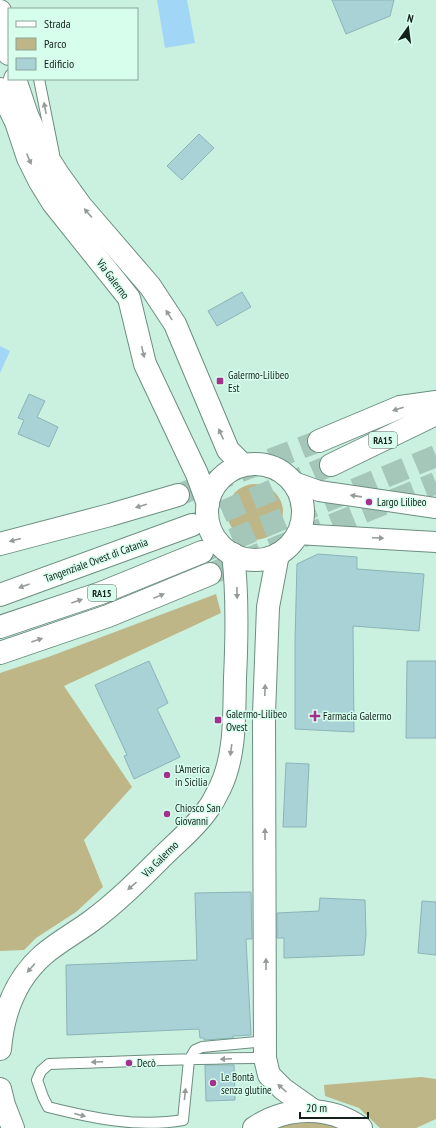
<svg xmlns="http://www.w3.org/2000/svg" width="436" height="1128" viewBox="0 0 436 1128" font-family="'PT Sans Narrow',sans-serif">
<style>
.green{fill:#beb686}
.water{fill:#a2d6f6}
.building{fill:#a8d2d5;stroke:#8bb4b7}
.lines{fill:none;stroke-linecap:round;stroke-linejoin:round}
.highway-tunnel{stroke:#a5c7b9;stroke-width:22;stroke-dasharray:22 11;stroke-linecap:butt}
.lane-casing{stroke:#6c8e80;stroke-width:12}
.street-casing{stroke:#6c8e80;stroke-width:22}
.primary-casing{stroke:#6c8e80;stroke-width:24}
.highway-casing{stroke:#6c8e80;stroke-width:24}
.lane{stroke:#fff;stroke-width:10}
.street{stroke:#fff;stroke-width:20}
.primary{stroke:#fff;stroke-width:22}
.highway{stroke:#fff;stroke-width:22}
.oneway{fill:#959b98}
.poi-dot{fill:#a2308c;stroke:#d7fded;stroke-width:1.5}
.labels{text-anchor:middle;dominant-baseline:central;stroke-width:3;stroke-linejoin:round;paint-order:stroke}
.shield{fill:#d7fded;stroke:#4e635a;stroke-width:1}
.shield-label{font-size:10px;font-weight:bold;fill:#13211b}
.street-label{font-size:11px;fill:#13211b;stroke:#d7fded}
.poi-label{font-size:11px;fill:#13211b;stroke:#d7fded;text-anchor:start}
</style>
<rect width="100%" height="100%" fill="#caf0e0"/>
<g class="green">
<circle cx="255" cy="512" r="28"/>
<path d="M 216,594 L 221,613 L 64,686 L 132,787 L 84,840 L 103,887 L 76,912 L 36,938 L 24,950 L 0,951 L 0,673 L 51,656 Z"/>
<path d="M 421,1077 L 436,1079 L 436,1119 L 416,1128 L 380,1128 L 359,1108 L 325,1096 L 324,1085 Z"/>
<path d="M 310,1119 L 343,1128 L 268,1128 Z"/>
</g>
<g class="water">
<path d="M 157,0 L 187,0 L 195,43 L 165,48 Z"/>
<path d="M 0,346 L 10,351 L 0,373 Z"/>
</g>
<g class="building">
<path d="M 332,0 L 394,0 L 390,16 L 346,34 Z"/>
<path d="M 199,134 L 214,148 L 182,180 L 167,166 Z"/>
<path d="M 242,292 L 251,307 L 217,326 L 208,311 Z"/>
<path d="M 29,394 L 45,401 L 37,417 L 58,427 L 49,447 L 18,434 L 24,420 L 18,418 Z"/>
<path d="M 318,554 L 357,557 L 357,569 L 424,574 L 419,631 L 353,626 L 354,732 L 295,729 L 295,640 L 297,564 Z"/>
<path d="M 149,661 L 168,703 L 157,709 L 180,757 L 134,779 L 124,756 L 127,755 L 95,685 Z"/>
<path d="M 407,661 L 436,661 L 436,738 L 406,738 Z"/>
<path d="M 286,763 L 309,764 L 306,827 L 283,827 Z"/>
<path d="M 251,892 L 252,939 L 246,939 L 251,1035 L 233,1036 L 233,1038 L 204,1040 L 204,1038 L 200,1038 L 199,1029 L 67,1035 L 66,965 L 197,960 L 195,893 Z"/>
<path d="M 320,898 L 365,900 L 366,935 L 364,955 L 284,958 L 284,938 L 277,938 L 277,913 L 319,911 Z"/>
<path d="M 422,901 L 436,902 L 436,955 L 418,953 Z"/>
<path d="M 205,1065 L 234,1065 L 235,1100 L 206,1101 Z"/>
</g>
<g class="lines">
<g class="highway-tunnel">
<path d="M 178,495 L 319,441"/>
<path d="M 192,525 L 331,465"/>
<path d="M 202,552 L 436,456"/>
<path d="M 210,574 L 436,483"/>
</g>
<defs>
<g id="lane">
<path d="M 39,79 L 54,154"/>
<path d="M 265,1058 C 193,1058 121,1062 49,1064 L 41,1071 L 37,1080 L 43,1097 L 48,1107 C 92,1118 138,1128 183,1120 L 189,1060 L 195,1050 L 202,1047 L 266,1041"/>
</g>
<g id="street">
<path d="M 291,481 L 319,491 L 436,508"/>
<path d="M 297,534 L 436,542"/>
</g>
<g id="primary">
<path d="M 0,11 L 9,54"/>
<path d="M 15,79 L 27,115 L 44,152 L 58,174 L 81,206 L 150,286 L 175,324 L 228,450 L 243,465"/>
<path d="M 0,89 L 16,122 L 28,158 L 40,182 L 53,203 L 129,298 L 145,364 L 197,474 L 208,504"/>
<circle cx="255" cy="512" r="48"/>
<path d="M 278,554 L 268,607 L 264,714 L 265,1058 L 269,1075 L 283,1089 L 314,1111"/>
<path d="M 0,1049 C 3,1013 16,979 43,955 C 58,942 75,933 90,922 C 116,903 139,880 162,857 C 177,842 196,827 208,809 C 213,803 216,795 220,788 C 236,755 234,714 235,678 C 237,636 238,595 233,554"/>
<path d="M 0,1089 L 4,1105 L 13,1128"/>
<path d="M 254,1128 C 286,1106 329,1105 361,1128"/>
</g>
<g id="highway">
<path d="M 0,91 L 1,91"/>
<path d="M 319,441 L 400,407 L 436,402"/>
<path d="M 331,465 L 436,414"/>
<path d="M 0,544 L 110,515 L 178,495"/>
<path d="M 0,595 L 192,525"/>
<path d="M 0,627 L 101,593 L 202,552"/>
<path d="M 0,653 L 108,616 L 210,574"/>
<path d="M 0,1024 L 6,1013"/>
</g>
</defs>
<use href="#lane" class="lane-casing"/>
<use href="#street" class="street-casing"/>
<use href="#primary" class="primary-casing"/>
<use href="#highway" class="highway-casing"/>
<use href="#lane" class="lane"/>
<use href="#street" class="street"/>
<use href="#primary" class="primary"/>
<use href="#highway" class="highway"/>
</g>
<defs><path id="oneway-solid" d="M-6-.8H1V-3.2L6.5 0L1 3.2V.8H-6Z"/></defs>
<g class="oneway">
<use href="#oneway-solid" transform="translate(45 108) rotate(-101)"/>
<use href="#oneway-solid" transform="translate(29 159) rotate(67)"/>
<use href="#oneway-solid" transform="translate(88 213) rotate(-131)"/>
<use href="#oneway-solid" transform="translate(169 315) rotate(-122)"/>
<use href="#oneway-solid" transform="translate(143 352) rotate(77)"/>
<use href="#oneway-solid" transform="translate(398 409) rotate(162)"/>
<use href="#oneway-solid" transform="translate(221 434) rotate(-114)"/>
<use href="#oneway-solid" transform="translate(356 496) rotate(-172)"/>
<use href="#oneway-solid" transform="translate(141 506) rotate(164)"/>
<use href="#oneway-solid" transform="translate(378 538) rotate(3)"/>
<use href="#oneway-solid" transform="translate(15 540) rotate(165)"/>
<use href="#oneway-solid" transform="translate(24 586) rotate(160)"/>
<use href="#oneway-solid" transform="translate(237 593) rotate(89)"/>
<use href="#oneway-solid" transform="translate(159 596) rotate(-22)"/>
<use href="#oneway-solid" transform="translate(77 601) rotate(-19)"/>
<use href="#oneway-solid" transform="translate(37 640) rotate(-19)"/>
<use href="#oneway-solid" transform="translate(265 690) rotate(-88)"/>
<use href="#oneway-solid" transform="translate(231 750) rotate(98)"/>
<use href="#oneway-solid" transform="translate(265 834) rotate(-90)"/>
<use href="#oneway-solid" transform="translate(132 886) rotate(139)"/>
<use href="#oneway-solid" transform="translate(266 964) rotate(-90)"/>
<use href="#oneway-solid" transform="translate(31 968) rotate(131)"/>
<use href="#oneway-solid" transform="translate(226 1059) rotate(178)"/>
<use href="#oneway-solid" transform="translate(97 1062) rotate(178)"/>
<use href="#oneway-solid" transform="translate(282 1088) rotate(-138)"/>
<use href="#oneway-solid" transform="translate(185 1094) rotate(-84)"/>
<use href="#oneway-solid" transform="translate(80 1115) rotate(14)"/>
</g>
<g class="poi-dot">
<rect x="216" y="377" width="8" height="8" rx="2"/>
<circle cx="369" cy="502" r="4"/>
<path d="M313 710h4v4h4v4h-4v4h-4v-4h-4v-4h4z"/>
<rect x="214" y="716" width="8" height="8" rx="2"/>
<circle cx="167" cy="775" r="4"/>
<circle cx="167" cy="814" r="4"/>
<circle cx="129" cy="1063" r="4"/>
<circle cx="213" cy="1083" r="4"/>
</g>
<g class="labels">
<g class="shield">
<rect x="369" y="432" width="28" height="16" rx="3"/>
<rect x="88" y="585" width="28" height="16" rx="3"/>
</g>
<g class="shield-label">
<text x="383" y="440">RA15</text>
<text x="102" y="593">RA15</text>
</g>
<g class="street-label">
<text transform="translate(113 279) rotate(53)">Via Galermo</text>
<text transform="translate(96 560) rotate(-20)">Tangenziale Ovest di Catania</text>
<text transform="translate(160 859) rotate(-45)">Via Galermo</text>
</g>
<g class="poi-label">
<text x="228" y="375">Galermo-Lilibeo<tspan x="228" dy="13">Est</tspan></text>
<text x="377" y="502">Largo Lilibeo</text>
<text x="226" y="714">Galermo-Lilibeo<tspan x="226" dy="13">Ovest</tspan></text>
<text x="323" y="716">Farmacia Galermo</text>
<text x="175" y="769">L'America<tspan x="175" dy="13">in Sicilia</tspan></text>
<text x="175" y="808">Chiosco San<tspan x="175" dy="13">Giovanni</tspan></text>
<text x="137" y="1063">Decò</text>
<text x="221" y="1077">Le Bontà<tspan x="221" dy="13">senza glutine</tspan></text>
</g>
</g>
<rect x="8" y="8" width="130" height="72" fill="#d7fded" stroke="#89a599"/>
<rect x="16" y="21" width="20" height="6" fill="#ffffff" stroke="#89a599"/>
<text x="44" y="28" font-size="12" fill="#13211b">Strada</text>
<rect x="16" y="38" width="20" height="12" fill="#beb686" stroke="#89a599"/>
<text x="44" y="48" font-size="12" fill="#13211b">Parco</text>
<rect x="16" y="58" width="20" height="12" fill="#a8d2d5" stroke="#89a599"/>
<text x="44" y="68" font-size="12" fill="#13211b">Edificio</text>
<g transform="translate(408 28) rotate(14)" stroke="#d7fded" stroke-width="3" paint-order="stroke">
<path d="M0-3L7 15L0 10L-7 15Z" fill="#13211b"/>
<text y="-6" font-size="11" font-weight="bold" text-anchor="middle" fill="#13211b">N</text>
</g>
<path d="M300 1112v6h68v-6" fill="none" stroke="#13211b" stroke-width="2"/>
<text x="306" y="1112" font-size="12" fill="#13211b" stroke="#d7fded" stroke-width="3" paint-order="stroke">20 m</text>
</svg>
